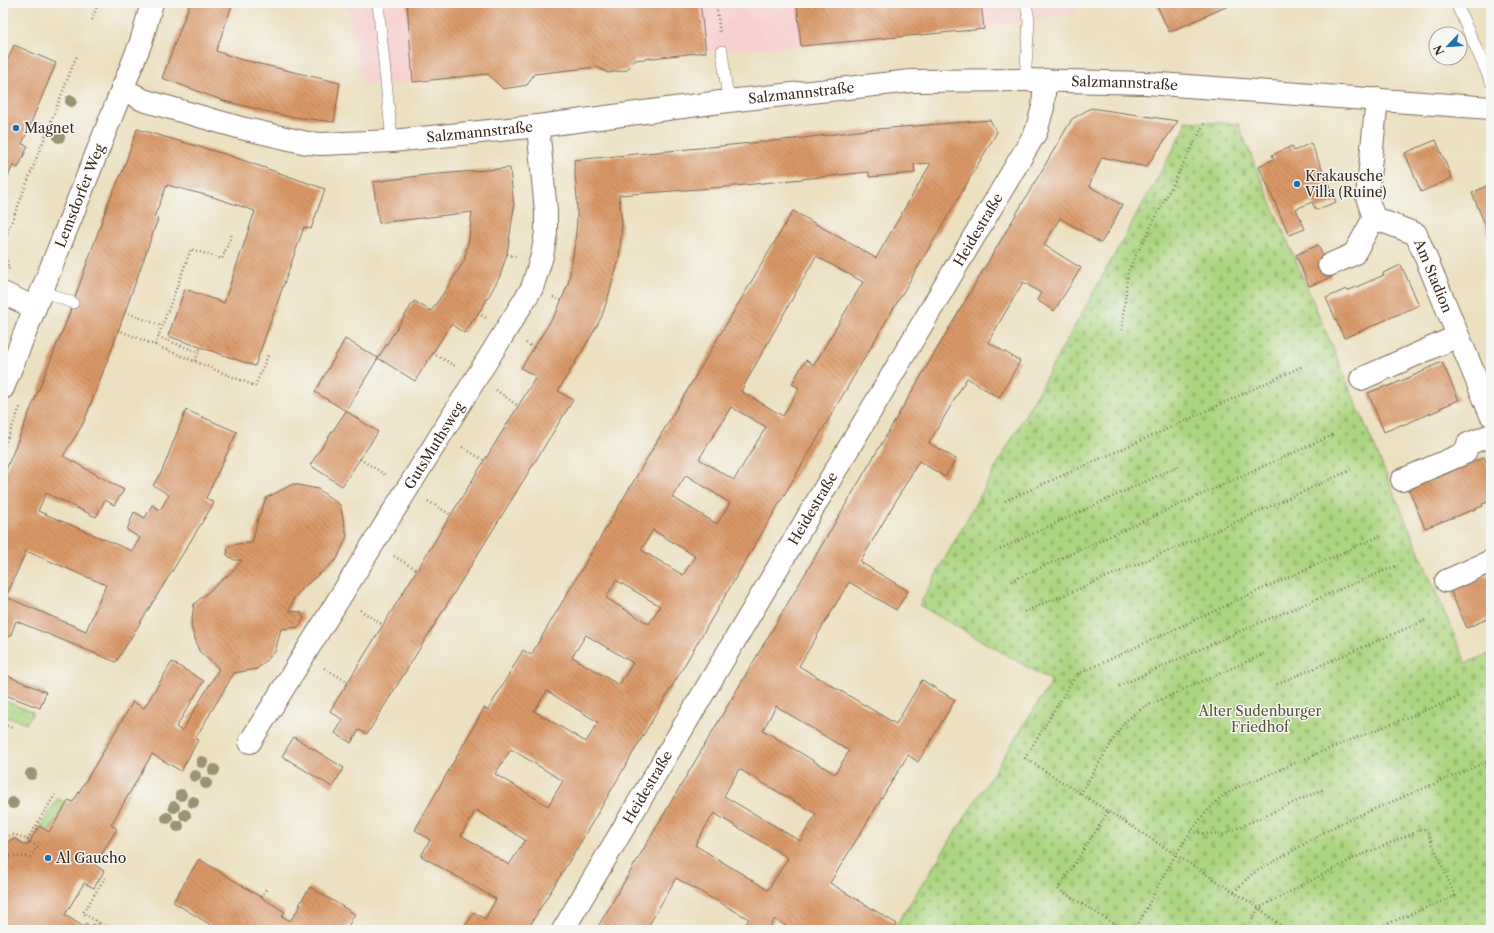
<svg xmlns="http://www.w3.org/2000/svg" width="1494" height="933" viewBox="0 0 1494 933" font-family="'Libre Caslon Text',serif">
<style>
.built{fill:#f7d0cf}
.grass{fill:url(#grass-dots);stroke:#74804f}
.cemetery{fill:url(#cemetery-stones);stroke:#74804f}
.building{fill:url(#building-back-hatch);fill-rule:evenodd}
.lines{fill:none;stroke-linecap:round;stroke-linejoin:round}
.service-casing{stroke:#796a57;stroke-width:12}
.minor-casing{stroke:#796a57;stroke-width:24}
.tertiary-casing{stroke:#796a57;stroke-width:24}
.path{stroke:#796a57;stroke-width:2.5;stroke-dasharray:1 3;stroke-linecap:butt}
.service{stroke:#fff;stroke-width:11}
.minor{stroke:#fff;stroke-width:22}
.tertiary{stroke:#fff;stroke-width:22}
.tree{fill:#9a9474}
.poi-dot{fill:#1f6fb2;stroke:#f6f6f2;stroke-width:1.5}
.labels{text-anchor:middle;dominant-baseline:central;stroke-width:3;stroke-linejoin:round;paint-order:stroke}
.street-label{font-size:14px;fill:#3b2a1e;stroke:#f6f6f2}
.poi-label{font-size:14px;fill:#3b2a1e;stroke:#f6f6f2;text-anchor:start}
.park-label{font-size:14px;fill:#575536;stroke:#f6f6f2}
</style>
<defs>
<pattern id="grass-dots" width="8" height="8" patternUnits="userSpaceOnUse"><rect width="8" height="8" fill="#acd580"/><path d="M2 2h.1M6 6h.1" fill="none" stroke="#95b76e" stroke-width="1.8" stroke-linecap="round"/></pattern>
<pattern id="cemetery-stones" width="16" height="16" patternUnits="userSpaceOnUse"><rect width="16" height="16" fill="#acd580"/><path d="M2 7V4a2 2 0 0 1 4 0v3zM10 15v-3a2 2 0 0 1 4 0v3z" fill="#95b76e"/></pattern>
<pattern id="building-back-hatch" width="6" height="6" patternUnits="userSpaceOnUse"><rect width="6" height="6" fill="#da9867"/><path d="M-1 5l2 2M0 0l6 6M5-1l2 2" fill="none" stroke="#b27c54"/></pattern>
</defs>
<rect width="100%" height="100%" fill="#f6f6f2"/>
<filter id="ink" filterUnits="userSpaceOnUse"><feTurbulence type="fractalNoise" baseFrequency=".025" numOctaves="2"/><feDisplacementMap in="SourceGraphic" scale="8" xChannelSelector="R" yChannelSelector="G"/><feConvolveMatrix kernelMatrix="1 2 1 2 8 2 1 2 1" color-interpolation-filters="sRGB"/></filter>
<filter id="wash" filterUnits="userSpaceOnUse"><feTurbulence type="fractalNoise" baseFrequency=".012" numOctaves="4" result="noise"/><feDisplacementMap in="SourceGraphic" scale="16" xChannelSelector="R" yChannelSelector="G"/><feGaussianBlur stdDeviation="0.9" result="paint"/><feColorMatrix in="noise" values="0 0 0 0 0 0 0 0 0 0 0 0 0 0 0 0 0 1.4 0 .05"/><feComposite in="paint" operator="in"/></filter>
<g filter="url(#wash)">
<rect width="100%" height="100%" fill="#ece0c0"/>
<path class="built" d="M 346,3 L 1075,3 L 1079,12 L 984,29 L 801,46 L 706,52 L 635,60 L 627,70 L 608,73 L 597,67 L 535,74 L 527,85 L 503,89 L 488,74 L 387,85 L 362,84 Z"/>
<g class="grass">
<path d="M 3,700 L 33,712 L 26,724 L 15,719 L 3,717 Z"/>
<path d="M 58,798 L 66,803 L 49,831 L 41,826 Z"/>
</g>
<path class="cemetery" d="M 1185,121 L 1239,124 L 1240,129 L 1466,663 L 1491,653 L 1491,930 L 893,930 L 1052,681 L 919,605 L 1184,130 Z"/>
<g id="blocks">
<g class="building">
<path d="M 190,3 L 233,3 L 216,51 L 239,59 L 340,83 L 334,122 L 286,116 L 224,101 L 162,78 Z"/>
<path d="M 407,3 L 700,3 L 706,52 L 635,60 L 627,70 L 608,73 L 597,67 L 534,74 L 527,85 L 503,89 L 488,74 L 413,82 Z"/>
<path d="M 797,3 L 981,3 L 984,29 L 801,46 Z"/>
<path d="M 1156,3 L 1235,3 L 1169,32 Z"/>
<path d="M 14,45 L 56,63 L 22,144 L 28,146 L 18,168 L 13,165 L 3,188 L 3,71 Z"/>
<path d="M 1091,108 L 1178,121 L 1146,167 L 1102,157 L 1089,186 L 1122,205 L 1112,225 L 1101,243 L 1060,218 L 1044,245 L 1081,268 L 1054,311 L 1037,300 L 1041,293 L 1023,282 L 988,342 L 1020,361 L 999,398 L 967,378 L 929,443 L 956,459 L 945,477 L 919,461 L 860,562 L 908,591 L 896,610 L 849,582 L 799,666 L 896,724 L 922,680 L 955,700 L 918,762 L 908,755 L 830,883 L 897,924 L 893,930 L 792,930 L 775,919 L 768,930 L 742,930 L 749,919 L 676,878 L 646,930 L 596,930 L 1072,119 ZM 776,706 L 849,751 L 835,774 L 763,730 ZM 739,769 L 816,814 L 800,841 L 724,796 ZM 714,813 L 788,858 L 768,890 L 695,845 Z"/>
<path d="M 990,120 L 997,132 L 579,845 L 527,930 L 463,930 L 474,912 L 485,919 L 496,899 L 421,856 L 430,840 L 415,830 L 484,708 L 488,710 L 523,650 L 531,655 L 793,211 L 876,258 L 931,163 L 914,164 L 915,173 L 869,177 L 869,172 L 725,187 L 619,195 L 622,224 L 619,259 L 608,297 L 602,316 L 593,333 L 558,391 L 573,400 L 367,734 L 359,730 L 351,743 L 335,733 L 343,720 L 330,711 L 536,377 L 521,368 L 557,311 L 568,284 L 575,243 L 577,220 L 577,198 L 574,160 L 804,138 L 865,130 ZM 816,256 L 863,282 L 814,365 L 806,360 L 800,369 L 792,384 L 799,388 L 783,416 L 741,391 ZM 731,407 L 766,427 L 734,480 L 699,459 ZM 686,475 L 730,503 L 717,524 L 672,497 ZM 653,530 L 695,556 L 683,575 L 641,550 ZM 616,580 L 660,606 L 649,624 L 606,598 ZM 586,635 L 633,663 L 619,685 L 572,657 ZM 547,691 L 598,722 L 586,742 L 534,711 ZM 511,749 L 563,781 L 548,806 L 495,774 ZM 476,810 L 525,840 L 509,865 L 461,835 Z"/>
<path d="M 137,129 L 228,155 L 325,189 L 311,229 L 304,227 L 255,366 L 168,336 L 185,289 L 224,303 L 255,211 L 213,197 L 167,185 L 154,217 L 158,219 L 111,351 L 83,424 L 63,456 L 124,490 L 114,505 L 105,500 L 96,517 L 46,493 L 38,511 L 132,551 L 140,538 L 127,530 L 134,512 L 145,518 L 152,505 L 160,510 L 169,495 L 153,485 L 162,471 L 186,410 L 237,432 L 206,498 L 214,503 L 116,662 L 16,621 L 10,637 L 3,634 L 3,477 L 67,320 L 109,201 L 123,170 ZM 26,551 L 106,585 L 86,631 L 6,597 Z"/>
<path d="M 1436,140 L 1452,178 L 1421,192 L 1405,153 Z"/>
<path d="M 1311,143 L 1336,202 L 1316,210 L 1312,202 L 1296,209 L 1305,229 L 1289,235 L 1259,166 L 1274,159 L 1272,155 L 1292,146 L 1294,151 Z"/>
<path d="M 510,168 L 514,207 L 507,254 L 500,276 L 484,305 L 464,333 L 451,324 L 415,381 L 378,358 L 414,301 L 431,311 L 451,282 L 464,261 L 469,238 L 472,212 L 379,223 L 373,182 L 426,175 Z"/>
<path d="M 1491,184 L 1491,239 L 1472,193 Z"/>
<path d="M 1318,245 L 1332,277 L 1309,286 L 1296,255 Z"/>
<path d="M 1401,265 L 1419,305 L 1363,330 L 1344,338 L 1326,298 L 1346,289 L 1347,291 L 1384,275 L 1383,273 Z"/>
<path d="M 345,339 L 378,358 L 346,411 L 315,392 Z"/>
<path d="M 1442,362 L 1459,400 L 1440,408 L 1441,409 L 1403,425 L 1403,424 L 1384,432 L 1368,393 L 1386,386 L 1387,387 L 1424,371 L 1424,370 Z"/>
<path d="M 346,411 L 378,432 L 342,486 L 310,465 Z"/>
<path d="M 1484,457 L 1491,474 L 1491,501 L 1482,504 L 1483,506 L 1425,528 L 1408,488 L 1428,480 L 1428,482 Z"/>
<path d="M 293,484 L 318,489 L 340,505 L 347,536 L 337,559 L 306,585 L 294,598 L 289,611 L 301,612 L 304,618 L 299,627 L 281,629 L 275,652 L 257,669 L 234,673 L 195,739 L 198,740 L 181,771 L 152,754 L 111,825 L 117,829 L 95,865 L 104,871 L 94,888 L 84,883 L 65,915 L 84,927 L 86,923 L 91,927 L 93,924 L 102,929 L 102,930 L 3,930 L 3,852 L 9,842 L 10,840 L 15,839 L 27,846 L 39,826 L 49,832 L 69,800 L 73,802 L 133,702 L 144,708 L 172,662 L 204,681 L 176,727 L 182,731 L 219,669 L 199,651 L 191,626 L 194,604 L 234,570 L 242,560 L 234,560 L 227,555 L 228,547 L 236,544 L 252,543 L 258,519 L 266,498 Z"/>
<path d="M 1491,574 L 1491,619 L 1488,621 L 1487,619 L 1467,628 L 1450,590 Z"/>
<path d="M 3,674 L 46,692 L 40,708 L 3,694 Z"/>
<path d="M 294,737 L 344,768 L 332,787 L 282,756 Z"/>
<path d="M 199,859 L 285,912 L 282,916 L 290,921 L 301,905 L 299,905 L 310,887 L 355,914 L 346,930 L 208,930 L 211,925 L 173,902 Z"/>
</g>
</g>
</g>
<g filter="url(#ink)">
<use href="#blocks" fill-opacity="0" stroke="#796a57" stroke-width="1"/>
<g class="lines">
<defs>
<g id="service">
<path d="M 378,3 L 392,141"/>
<path d="M 1456,3 L 1491,82"/>
<path d="M 722,51 L 728,101"/>
<path d="M 1025,80 L 1029,21 L 1026,3"/>
<path d="M 42,291 L 73,303"/>
</g>
<g id="minor">
<path id="s1" d="M 122,88 L 143,100 L 153,103 L 241,128 L 307,143 L 321,144 L 392,141 L 538,126 L 728,101 L 911,81 L 1025,80 L 1146,83 L 1491,108"/>
<path id="s2" d="M 1377,99 L 1367,197 L 1374,218 L 1416,234 L 1491,415"/>
<path d="M 1329,265 L 1354,254 L 1374,218"/>
<path d="M 3,293 L 35,308"/>
<path d="M 1361,379 L 1458,336"/>
<path d="M 1402,480 L 1465,453 L 1468,444 L 1491,435"/>
<path d="M 1446,581 L 1491,561"/>
<path id="s3" d="M 250,742 L 532,288 L 542,256 L 546,233 L 546,212 L 538,126"/>
<path id="s4" d="M 563,930 L 1036,132 L 1043,107 L 1045,80"/>
</g>
<g id="tertiary">
<path id="s5" d="M 3,388 L 141,42 L 152,3"/>
</g>
</defs>
<use href="#service" class="service-casing"/>
<use href="#minor" class="minor-casing"/>
<use href="#tertiary" class="tertiary-casing"/>
<g class="path">
<path d="M 716,3 L 720,34"/>
<path d="M 92,20 L 98,3"/>
<path d="M 3,244 L 77,55"/>
<path d="M 3,245 L 9,270"/>
<path d="M 507,254 L 516,257"/>
<path d="M 553,297 L 562,300"/>
<path d="M 125,312 L 162,326"/>
<path d="M 478,313 L 486,318"/>
<path d="M 118,330 L 255,386 L 268,355"/>
<path d="M 1122,330 L 1128,271 L 1205,122"/>
<path d="M 158,337 L 198,352"/>
<path d="M 526,343 L 534,348"/>
<path d="M 155,345 L 191,249 L 222,259 L 232,234"/>
<path d="M 433,353 L 455,366"/>
<path d="M 195,361 L 200,348"/>
<path d="M 496,390 L 518,406"/>
<path d="M 462,447 L 485,461"/>
<path d="M 3,449 L 21,405"/>
<path d="M 360,459 L 387,476"/>
<path d="M 428,501 L 451,515"/>
<path d="M 1005,501 L 1165,430 L 1303,366"/>
<path d="M 1000,549 L 1181,465"/>
<path d="M 394,556 L 417,570"/>
<path d="M 1011,581 L 1335,434"/>
<path d="M 360,610 L 383,625"/>
<path d="M 1024,612 L 1211,533 L 1351,470"/>
<path d="M 324,668 L 348,682"/>
<path d="M 1277,684 L 1426,620"/>
<path d="M 1119,686 L 1252,626 L 1398,565"/>
<path d="M 3,724 L 14,729"/>
<path d="M 1080,794 L 1125,721 L 1144,707 L 1264,654"/>
<path d="M 1108,812 L 1058,889 L 1124,930"/>
<path d="M 1191,832 L 1222,835 L 1324,789"/>
<path d="M 27,840 L 40,848"/>
<path d="M 3,841 C 9,831 19,835 27,840 L 55,795"/>
<path d="M 3,859 L 7,856 L 30,857 L 37,847"/>
<path d="M 1234,892 L 1252,874 L 1339,824 L 1491,760"/>
<path d="M 261,897 L 267,888"/>
<path d="M 99,923 L 83,913 L 106,876"/>
<path d="M 98,926 L 99,923 L 110,930"/>
<path d="M 1135,930 C 1159,885 1181,836 1218,800 C 1232,787 1258,779 1275,772 C 1336,745 1399,721 1461,696"/>
<path d="M 1246,930 L 1259,908 L 1354,858 L 1426,828 L 1455,896 L 1384,925 L 1380,930"/>
<path d="M 1286,930 L 1259,908 L 1025,758 L 1076,675 L 1240,599 L 1380,536"/>
</g>
<use href="#service" class="service"/>
<use href="#minor" class="minor"/>
<use href="#tertiary" class="tertiary"/>
</g>
<g class="tree">
<circle cx="71" cy="101" r="6"/>
<circle cx="59" cy="137" r="6"/>
<circle cx="202" cy="762" r="6"/>
<circle cx="214" cy="770" r="6"/>
<circle cx="31" cy="774" r="6"/>
<circle cx="195" cy="776" r="6"/>
<circle cx="206" cy="783" r="6"/>
<circle cx="181" cy="795" r="6"/>
<circle cx="193" cy="802" r="6"/>
<circle cx="13" cy="803" r="6"/>
<circle cx="174" cy="807" r="6"/>
<circle cx="185" cy="815" r="6"/>
<circle cx="167" cy="818" r="6"/>
<circle cx="178" cy="826" r="6"/>
</g>
</g>
<g class="poi-dot">
<circle cx="16" cy="128" r="4"/>
<circle cx="1297" cy="184" r="4"/>
<circle cx="48" cy="858" r="4"/>
</g>
<g class="labels">
<g class="street-label">
<text stroke="none"><textPath href="#s1" startOffset="1015">Salzmannstraße</textPath></text>
<text stroke="none"><textPath href="#s1" startOffset="691">Salzmannstraße</textPath></text>
<text stroke="none"><textPath href="#s1" startOffset="367">Salzmannstraße</textPath></text>
<text stroke="none"><textPath href="#s5" startOffset="207">Lemsdorfer Weg</textPath></text>
<text stroke="none"><textPath href="#s4" startOffset="814">Heidestraße</textPath></text>
<text stroke="none"><textPath href="#s2" startOffset="211">Am Stadion</textPath></text>
<text stroke="none"><textPath href="#s3" startOffset="349">GutsMuthsweg</textPath></text>
<text stroke="none"><textPath href="#s4" startOffset="490">Heidestraße</textPath></text>
<text stroke="none"><textPath href="#s4" startOffset="166">Heidestraße</textPath></text>
</g>
<g class="poi-label">
<text x="24" y="128">Magnet</text>
<text x="1305" y="176">Krakausche<tspan x="1305" dy="16">Villa (Ruine)</tspan></text>
<text x="56" y="858">Al Gaucho</text>
</g>
<g class="park-label">
<text x="1260" y="711">Alter Sudenburger<tspan x="1260" dy="16">Friedhof</tspan></text>
</g>
</g>
<rect width="1494" height="933" fill="none" stroke="#f6f6f2" stroke-width="16"/>
<g transform="translate(1448 46) rotate(245)"><circle r="19" fill="#f6f6f2" stroke="#aba49d"/>
<path d="M0-3L7 15L0 10L-7 15Z" fill="#1f6fb2"/>
<text y="-6" font-size="11" font-weight="bold" text-anchor="middle" fill="#3b2a1e">N</text>
</g>
</svg>
